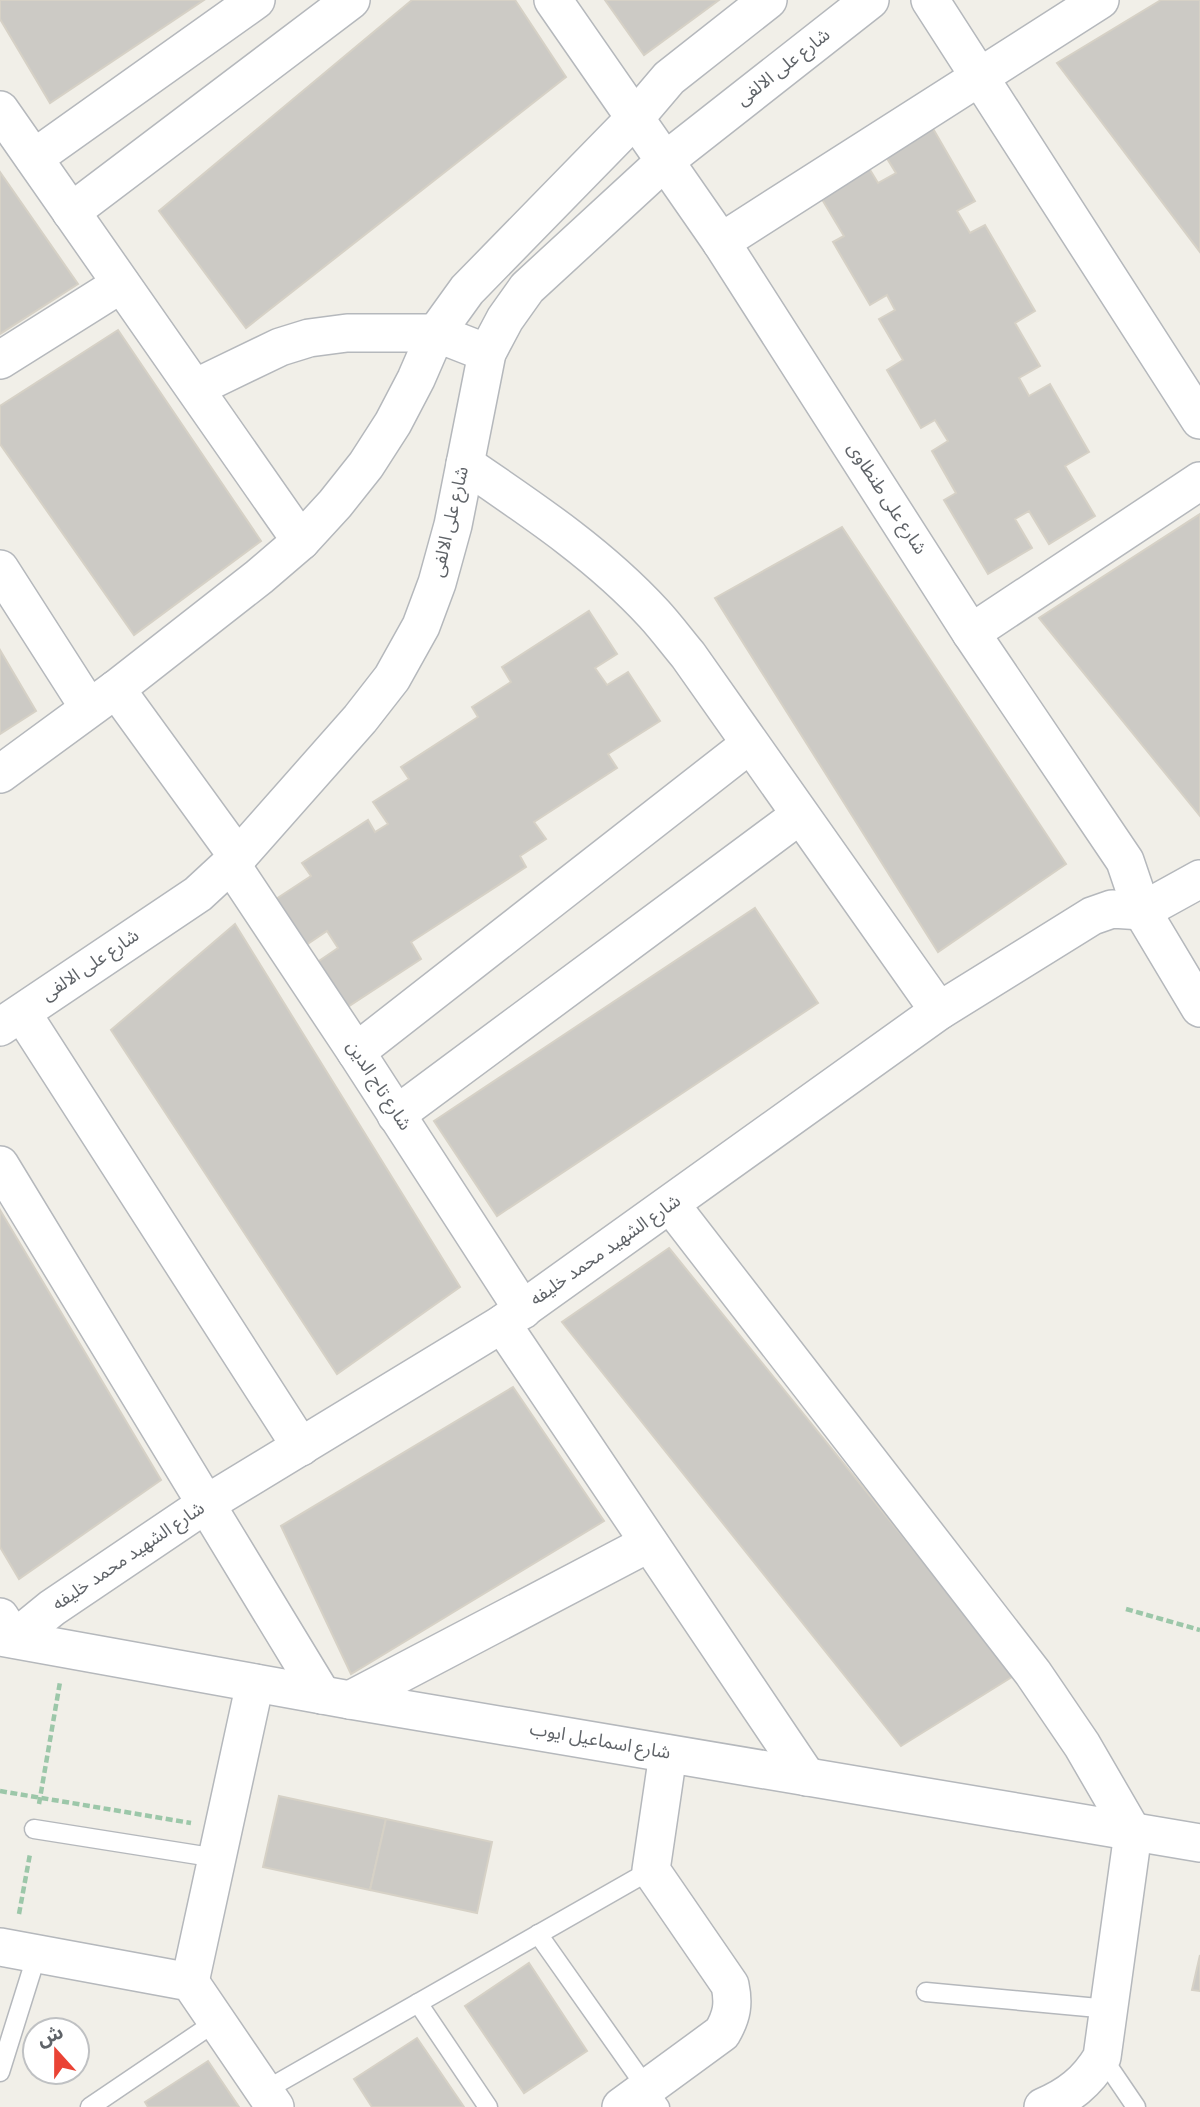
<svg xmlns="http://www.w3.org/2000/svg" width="1200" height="2107" viewBox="0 0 1200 2107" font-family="Overpass,'Noto Sans Arabic',sans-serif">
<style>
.building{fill:#cccac5;stroke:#d6d1c6;stroke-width:2}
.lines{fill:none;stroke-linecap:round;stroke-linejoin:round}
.service-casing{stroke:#b5b8bc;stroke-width:21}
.minor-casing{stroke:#b5b8bc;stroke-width:40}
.path{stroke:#9cc7a9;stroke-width:4.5;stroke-dasharray:7 3.5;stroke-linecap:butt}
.service{stroke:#fff;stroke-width:18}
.minor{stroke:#fff;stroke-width:37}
.labels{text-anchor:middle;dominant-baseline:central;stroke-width:5;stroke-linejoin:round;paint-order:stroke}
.street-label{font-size:18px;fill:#5f6368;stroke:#fff}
</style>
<rect width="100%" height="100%" fill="#f1efe8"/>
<g class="building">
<path d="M 0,0 L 204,0 L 50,103 L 0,19 Z"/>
<path d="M 412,0 L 515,0 L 566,77 L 246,328 L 159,211 Z"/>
<path d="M 605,0 L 719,0 L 644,55 Z"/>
<path d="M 1161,0 L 1200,0 L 1200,252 L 1057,63 Z"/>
<path d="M 928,120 L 975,201 L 957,211 L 970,233 L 985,225 L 1035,311 L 1015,323 L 1040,366 L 1019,378 L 1029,396 L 1050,384 L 1089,452 L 1065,466 L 1095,516 L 1049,544 L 1029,511 L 1015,519 L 1032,548 L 988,574 L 944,500 L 956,493 L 932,451 L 948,441 L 935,420 L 921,428 L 887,370 L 903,360 L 879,319 L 895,310 L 887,295 L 870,305 L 833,242 L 844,236 L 820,196 L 864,160 L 878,183 L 896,173 L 880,147 Z"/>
<path d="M 0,172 L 78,284 L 0,334 Z"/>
<path d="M 118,330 L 261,541 L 134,635 L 0,444 L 0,406 Z"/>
<path d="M 1200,514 L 1200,816 L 1039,618 Z"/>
<path d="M 842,527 L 1066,864 L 938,952 L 715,598 Z"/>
<path d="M 589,611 L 617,654 L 595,668 L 607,685 L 628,672 L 660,721 L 608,754 L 617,768 L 534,822 L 546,839 L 520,856 L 526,867 L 411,942 L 421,959 L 346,1008 L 316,963 L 338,948 L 327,931 L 303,947 L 273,901 L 311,876 L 302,863 L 368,820 L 375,832 L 388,824 L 373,802 L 409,779 L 401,767 L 478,717 L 472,707 L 511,682 L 502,667 Z"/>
<path d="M 0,650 L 36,711 L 0,734 Z"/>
<path d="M 755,908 L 818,1003 L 497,1216 L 434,1121 Z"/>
<path d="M 235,924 L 460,1287 L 337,1374 L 111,1030 Z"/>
<path d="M 0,1210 L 161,1480 L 19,1579 L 0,1547 Z"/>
<path d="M 669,1248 L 1015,1675 L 901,1746 L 562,1322 Z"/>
<path d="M 513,1387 L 604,1521 L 351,1674 L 281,1526 Z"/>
<path d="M 279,1796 L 386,1819 L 370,1890 L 263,1867 Z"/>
<path d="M 386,1819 L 492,1842 L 477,1913 L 370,1890 Z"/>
<path d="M 1200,1955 L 1200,1991 L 1192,1990 Z"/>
<path d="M 529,1963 L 587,2051 L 524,2093 L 465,2006 Z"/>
<path d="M 417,2038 L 464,2107 L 372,2107 L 354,2079 Z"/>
<path d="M 208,2061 L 239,2107 L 148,2107 L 145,2102 Z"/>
</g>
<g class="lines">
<defs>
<g id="service">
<path d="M 34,1829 L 217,1858"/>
<path d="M 538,1934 L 660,2107"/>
<path d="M 926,1992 L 1109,2009"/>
<path d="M 418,2003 L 488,2107"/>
<path d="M 1102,2057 L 1136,2107"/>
<path d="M 0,2072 L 37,1954"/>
<path d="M 264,2091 L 651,1870"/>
<path d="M 90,2107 L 217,2021"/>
</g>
<g id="minor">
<path d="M 553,0 L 721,242 L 971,633 L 1125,861 L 1142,911 L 1200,1008"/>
<path d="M 930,0 L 1200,420"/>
<path d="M 0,110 L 301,541"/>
<path d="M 34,158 L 256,0"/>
<path d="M 71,212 L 351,0"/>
<path d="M 721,242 L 1100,0"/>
<path d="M 0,360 L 121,284"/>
<path d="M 195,388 L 280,347 L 309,338 L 347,333 L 436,333 L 487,353"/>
<path d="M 465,464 C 531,509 599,554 654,614 C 666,627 677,642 688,655 L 939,1011"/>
<path d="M 0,569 L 89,708"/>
<path d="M 971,633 L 1200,481"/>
<path d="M 116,689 L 238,857"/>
<path d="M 0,774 L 116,689 L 259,577 L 301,541 L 335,504 L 366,465 L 393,423 L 416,379 L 436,333 L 467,290 L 635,118 L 669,78 L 768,0"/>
<path d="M 231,864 L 356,1052 L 523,1310"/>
<path d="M 22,1013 L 301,1447"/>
<path d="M 0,1027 L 198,894 L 238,857 L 360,719 L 392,678 L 421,626 L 437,583 L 453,525 L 487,353 L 505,319 L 527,288 L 665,161 L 870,0"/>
<path d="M 356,1052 L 750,744"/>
<path d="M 396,1115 L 800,815"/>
<path d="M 0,1165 L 322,1695"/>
<path d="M 671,1205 L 1033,1673 L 1082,1745 L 1133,1833 L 1102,2057 C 1087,2082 1069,2096 1043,2107"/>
<path d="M 502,1324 L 807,1777"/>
<path d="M 0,1617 L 14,1639 L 52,1608 L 206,1504 L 502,1324 L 939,1011 L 1092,916 L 1112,909 L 1142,911 L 1200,879"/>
<path d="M 0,1637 L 350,1700 L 1200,1843"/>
<path d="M 350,1700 L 649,1543"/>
<path d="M 0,1947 L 190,1982 L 275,2107"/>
<path d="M 190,1982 L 255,1683"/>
<path d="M 621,2107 L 722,2033 C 732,2016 734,2004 730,1985 L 651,1870 L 668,1754"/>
</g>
</defs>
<use href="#service" class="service-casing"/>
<use href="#minor" class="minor-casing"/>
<g class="path">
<path d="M 1126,1609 L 1200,1630"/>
<path d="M 0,1791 L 191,1823"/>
<path d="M 39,1804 L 60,1682"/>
<path d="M 19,1914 L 30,1854"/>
</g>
<use href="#service" class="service"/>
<use href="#minor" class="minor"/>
</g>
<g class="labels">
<g class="street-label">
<text transform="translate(784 68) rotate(-38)">شارع على الالفى</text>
<text transform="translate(886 499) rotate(57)">شارع على طنطاوى</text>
<text transform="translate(451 522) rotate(-77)">شارع على الالفى</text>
<text transform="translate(91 966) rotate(-34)">شارع على الالفى</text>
<text transform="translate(378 1086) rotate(57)">شارع تاج الدين</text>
<text transform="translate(606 1251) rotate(-35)">شارع الشهيد محمد خليفه</text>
<text transform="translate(129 1557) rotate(-34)">شارع الشهيد محمد خليفه</text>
<text transform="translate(600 1742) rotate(10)">شارع اسماعيل ايوب</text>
</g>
</g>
<g transform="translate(56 2051) rotate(339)"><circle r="33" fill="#ffffff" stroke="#bfc1c3" stroke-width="2"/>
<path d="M0-5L12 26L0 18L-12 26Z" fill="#ea4335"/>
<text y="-10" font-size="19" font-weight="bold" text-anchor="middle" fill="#5f6368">ش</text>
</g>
</svg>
